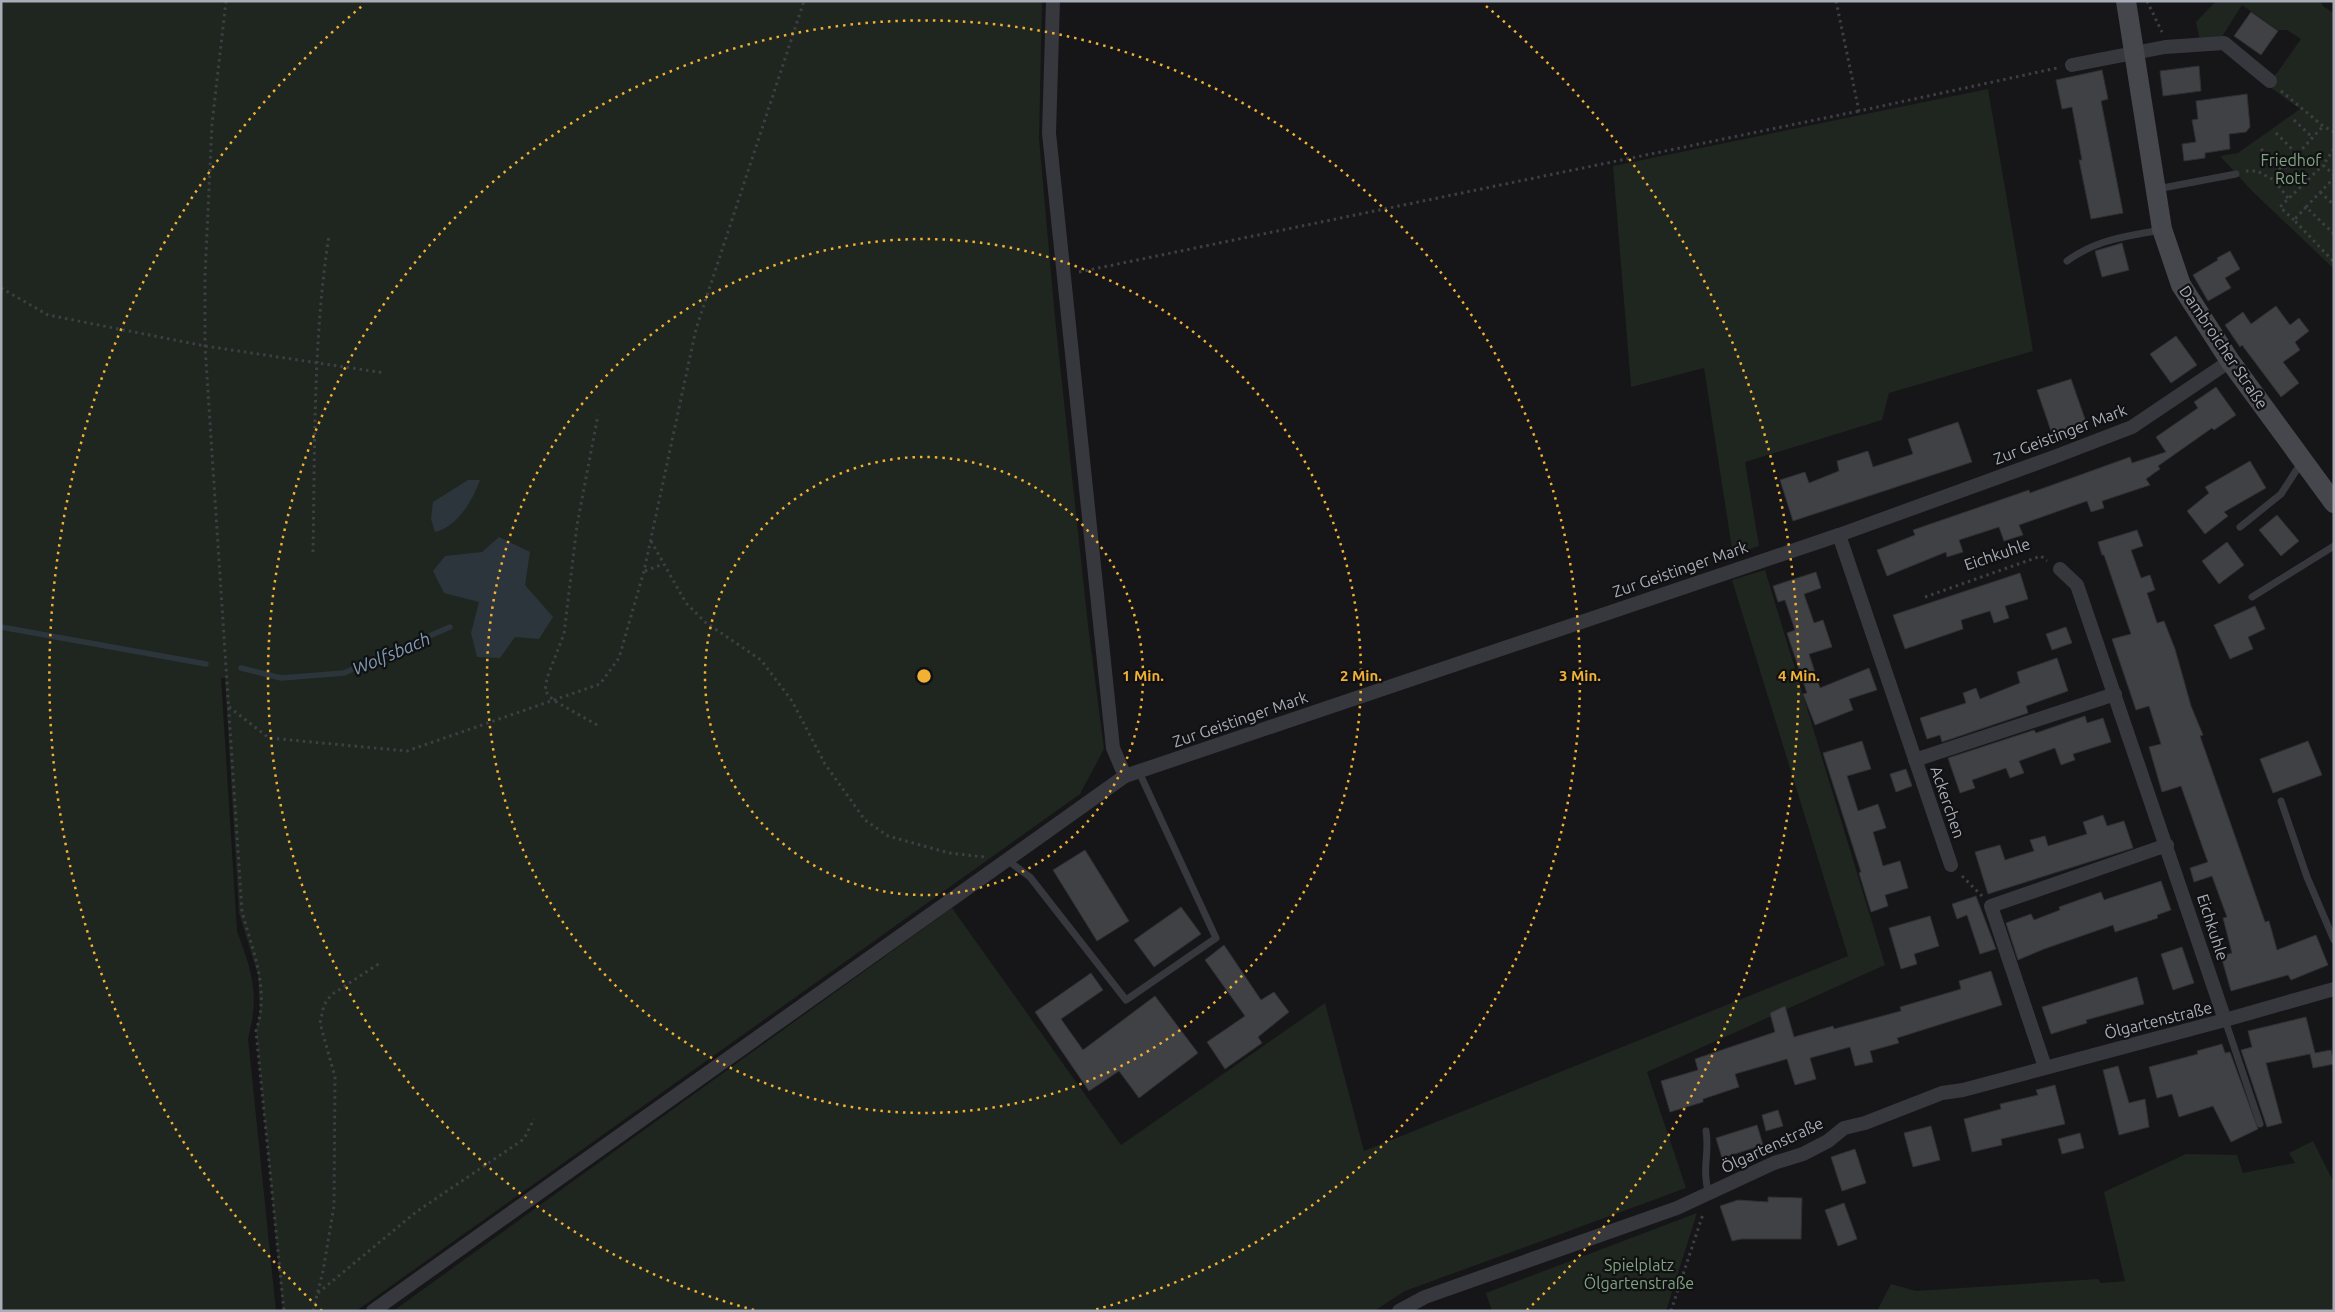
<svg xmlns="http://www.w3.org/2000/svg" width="2335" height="1312" viewBox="0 0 2335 1312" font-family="Ubuntu,sans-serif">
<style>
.green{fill:#1e261f}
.water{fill:#2c353c}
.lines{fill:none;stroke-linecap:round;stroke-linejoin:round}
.stream{stroke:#2c353c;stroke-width:5.5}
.building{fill:#404145;stroke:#303034}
.path{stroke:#3d3f44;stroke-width:3;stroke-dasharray:2.5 4;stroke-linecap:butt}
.lane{stroke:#37383d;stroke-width:7}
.street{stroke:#37383d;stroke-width:14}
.secondary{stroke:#45474d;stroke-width:20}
.ring{fill:none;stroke:#f2b134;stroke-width:2.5;stroke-dasharray:2.5 5}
.labels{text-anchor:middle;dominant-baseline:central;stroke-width:4.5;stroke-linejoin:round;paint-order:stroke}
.park-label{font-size:16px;fill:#7fa381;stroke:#111113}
.street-label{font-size:16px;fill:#a8adb8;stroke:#111113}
.water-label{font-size:18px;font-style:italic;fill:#7f9bb3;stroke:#111113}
.centre{fill:#f2b134;stroke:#111113;stroke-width:2.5}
.ring-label{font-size:15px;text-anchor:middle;font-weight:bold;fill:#f2b134;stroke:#111113;stroke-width:4.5;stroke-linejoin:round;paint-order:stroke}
</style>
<rect width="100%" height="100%" fill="#161618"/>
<g class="green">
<path d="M 1,1 L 1042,1 L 1039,138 L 1055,318 L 1088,625 L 1104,749 L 1080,794 L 356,1311 L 283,1311 L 256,1030 L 260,1012 L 258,975 L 239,913 L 225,678 L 221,678 L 237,931 C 252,971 260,995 248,1038 L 276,1311 L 1,1311 Z"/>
<path d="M 2216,1 L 2320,1 L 2324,7 L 2334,13 L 2334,269 L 2252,191 L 2220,156 L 2238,153 L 2300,109 L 2266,84 L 2277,73 L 2301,39 L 2287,30 L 2278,30 L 2242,5 L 2218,43 L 2201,44 L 2196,22 Z"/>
<path d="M 1988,89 L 2033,351 L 1889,393 L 1882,420 L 1745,462 L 1759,546 L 1733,555 L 1704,368 L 1631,387 L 1613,166 Z"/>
<path d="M 1765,570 L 1885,965 L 1647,1072 L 1686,1188 L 1405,1291 L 1374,1311 L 393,1311 L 952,908 L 1121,1145 L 1325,1003 L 1364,1151 L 1848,956 L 1732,580 Z"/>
<path d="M 2313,1141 L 2334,1183 L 2334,1311 L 1877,1311 L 1891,1284 L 1916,1291 L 2098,1279 L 2101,1283 L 2125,1281 L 2104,1192 L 2186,1154 L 2237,1155 L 2243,1173 L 2295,1163 L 2289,1153 Z"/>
<path d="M 1697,1213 L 1666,1311 L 1492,1311 L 1486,1293 Z"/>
</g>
<g class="water">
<path d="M 468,480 L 480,480 C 473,500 457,527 435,532 L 431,519 L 433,502 Z"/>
<path d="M 499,537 L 530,552 L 525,585 L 553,617 L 539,639 L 515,637 L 500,658 L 477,657 L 471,633 L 479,602 L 444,593 L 433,571 L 445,556 L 482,552 Z"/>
</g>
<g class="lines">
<g class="stream">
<path d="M 1,627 L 206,664"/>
<path d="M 241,668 L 281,678 L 344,673 L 450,627"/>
</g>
</g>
<g class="building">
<path d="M 2251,12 L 2278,31 L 2261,55 L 2234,36 Z"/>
<path d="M 2199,66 L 2201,91 L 2163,96 L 2160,71 Z"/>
<path d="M 2102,70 L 2108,99 L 2101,101 L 2123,213 L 2091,219 L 2079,160 L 2082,160 L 2072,107 L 2062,109 L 2056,80 Z"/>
<path d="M 2247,94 L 2250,127 L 2246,132 L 2229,134 L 2230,149 L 2205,153 L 2205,158 L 2184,161 L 2182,144 L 2196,142 L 2192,120 L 2198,119 L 2196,101 Z"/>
<path d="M 2122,243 L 2129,270 L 2102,277 L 2095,251 Z"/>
<path d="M 2230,251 L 2240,269 L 2225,278 L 2231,288 L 2208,301 L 2193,275 L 2218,260 L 2217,258 Z"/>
<path d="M 2276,306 L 2290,325 L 2299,318 L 2309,331 L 2295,342 L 2300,350 L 2283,362 L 2299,383 L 2281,397 L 2242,345 L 2240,347 L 2225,325 L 2243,312 L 2251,324 Z"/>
<path d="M 2176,336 L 2197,365 L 2171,383 L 2150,354 Z"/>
<path d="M 2071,379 L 2086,422 L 2052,434 L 2037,390 Z"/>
<path d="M 2216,387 L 2236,415 L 2214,430 L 2212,428 L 2158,466 L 2160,469 L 2146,479 L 2150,485 L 2102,501 L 2104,508 L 2091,512 L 2087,501 L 2019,525 L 2023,535 L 2004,541 L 1999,527 L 1959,540 L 1963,552 L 1947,557 L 1946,552 L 1887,576 L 1877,550 L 1915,535 L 1913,530 L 2029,490 L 2030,493 L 2130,457 L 2132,463 L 2166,452 L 2156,437 L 2198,408 L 2194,402 Z"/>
<path d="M 1958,422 L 1972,462 L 1793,521 L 1780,480 L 1805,472 L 1809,483 L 1839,471 L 1837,461 L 1868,451 L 1873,467 L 1913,454 L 1908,439 Z"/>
<path d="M 2250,461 L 2266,488 L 2224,512 L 2228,516 L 2205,534 L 2187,511 L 2209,493 L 2205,487 Z"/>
<path d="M 2277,515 L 2299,541 L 2281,556 L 2259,530 Z"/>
<path d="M 2137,530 L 2143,546 L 2131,550 L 2141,578 L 2150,575 L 2155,590 L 2147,593 L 2157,623 L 2164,621 L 2175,649 L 2191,706 L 2203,735 L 2200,736 L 2265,922 L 2269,921 L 2277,950 L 2316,935 L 2328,965 L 2291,980 L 2288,975 L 2231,991 L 2221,956 L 2232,953 L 2223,918 L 2227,917 L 2212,876 L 2194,882 L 2190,868 L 2208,862 L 2206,857 L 2181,786 L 2162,792 L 2149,747 L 2161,744 L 2149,706 L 2136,710 L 2112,639 L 2131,634 L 2104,555 L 2102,555 L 2098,542 Z"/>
<path d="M 2227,542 L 2244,565 L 2219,584 L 2202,561 Z"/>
<path d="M 1816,572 L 1821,588 L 1804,594 L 1814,623 L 1823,620 L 1832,647 L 1809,654 L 1820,688 L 1869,668 L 1877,690 L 1849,699 L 1853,710 L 1815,725 L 1803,694 L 1807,693 L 1787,633 L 1795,630 L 1785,600 L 1778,602 L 1773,586 Z"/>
<path d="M 2020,573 L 2028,599 L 2005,606 L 2009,618 L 1994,623 L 1990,611 L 1961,620 L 1963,629 L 1905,649 L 1893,615 Z"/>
<path d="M 2255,606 L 2265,629 L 2248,637 L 2253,649 L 2230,659 L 2214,625 Z"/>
<path d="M 2066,627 L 2072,643 L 2052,650 L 2046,634 Z"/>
<path d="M 2057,658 L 2068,691 L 2026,706 L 2028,713 L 1942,742 L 1940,735 L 1927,739 L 1920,718 L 1966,703 L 1963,693 L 1976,688 L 1980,699 L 2020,683 L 2017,672 Z"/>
<path d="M 2085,716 L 2087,723 L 2103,718 L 2111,742 L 2073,754 L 2075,760 L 2061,765 L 2055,748 L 2019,761 L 2024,773 L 2010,778 L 2006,768 L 1972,780 L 1975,788 L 1960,793 L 1948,758 L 2034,730 L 2036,733 Z"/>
<path d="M 1862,741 L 1871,769 L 1847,776 L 1858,811 L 1878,804 L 1886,828 L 1873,832 L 1883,866 L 1900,861 L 1908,888 L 1885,895 L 1888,906 L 1871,912 L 1859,873 L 1861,872 L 1823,753 Z"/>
<path d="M 2308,741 L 2322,775 L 2273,793 L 2260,759 Z"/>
<path d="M 1906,769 L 1912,786 L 1896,792 L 1890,774 Z"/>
<path d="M 2103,815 L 2107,826 L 2124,821 L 2133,848 L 1988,894 L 1975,852 L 2000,845 L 2005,860 L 2034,851 L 2030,840 L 2045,836 L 2048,846 L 2087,834 L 2083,822 Z"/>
<path d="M 1085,850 L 1129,921 L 1097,941 L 1053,870 Z"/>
<path d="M 2161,881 L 2171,910 L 2157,915 L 2158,918 L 2115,932 L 2113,925 L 2044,949 L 2018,960 L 2006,923 L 2031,914 L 2034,920 L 2060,910 L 2059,907 L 2101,892 L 2104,900 Z"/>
<path d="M 1976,896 L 1996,949 L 1980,954 L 1967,915 L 1957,919 L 1952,904 Z"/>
<path d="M 1181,907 L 1201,934 L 1154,967 L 1134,940 Z"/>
<path d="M 1930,916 L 1939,946 L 1914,954 L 1917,964 L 1901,969 L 1889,928 Z"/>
<path d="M 1224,945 L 1261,1000 L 1274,992 L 1289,1012 L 1258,1037 L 1262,1043 L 1225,1069 L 1207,1042 L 1245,1016 L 1205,960 Z"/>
<path d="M 2182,947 L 2194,983 L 2173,990 L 2161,954 Z"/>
<path d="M 1991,971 L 2002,1005 L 1897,1038 L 1899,1043 L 1870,1051 L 1873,1062 L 1855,1066 L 1850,1047 L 1810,1058 L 1816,1079 L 1795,1085 L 1787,1059 L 1735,1074 L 1739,1087 L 1703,1099 L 1703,1102 L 1670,1112 L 1661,1081 L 1698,1070 L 1695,1059 L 1775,1032 L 1770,1013 L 1785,1006 L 1794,1037 L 1833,1026 L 1834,1029 L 1901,1011 L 1900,1007 L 1961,989 L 1959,981 Z"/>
<path d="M 1091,973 L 1103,990 L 1061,1019 L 1083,1050 L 1155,996 L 1198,1053 L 1139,1098 L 1119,1071 L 1089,1091 L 1035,1012 Z"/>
<path d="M 2137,977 L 2144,1004 L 2086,1020 L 2087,1023 L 2051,1034 L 2042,1007 Z"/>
<path d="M 2306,1017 L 2315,1053 L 2331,1050 L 2334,1064 L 2313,1068 L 2310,1054 L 2266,1063 L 2282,1123 L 2267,1127 L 2241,1050 L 2252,1047 L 2248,1031 Z"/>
<path d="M 2222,1044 L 2225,1053 L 2230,1052 L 2258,1129 L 2231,1142 L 2213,1106 L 2179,1117 L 2172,1094 L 2157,1098 L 2149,1067 L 2198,1054 L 2197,1051 Z"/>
<path d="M 2118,1066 L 2129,1103 L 2145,1099 L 2149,1127 L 2119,1135 L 2103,1070 Z"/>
<path d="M 2055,1085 L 2065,1124 L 2001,1139 L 2002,1145 L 1972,1152 L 1964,1119 L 2001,1109 L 2000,1104 L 2038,1095 L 2036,1090 Z"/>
<path d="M 1778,1110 L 1783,1126 L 1766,1131 L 1762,1115 Z"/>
<path d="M 1757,1125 L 1763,1145 L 1722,1158 L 1716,1138 Z"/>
<path d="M 1931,1126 L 1940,1160 L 1913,1167 L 1904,1133 Z"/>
<path d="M 2080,1133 L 2084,1148 L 2062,1154 L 2058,1139 Z"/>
<path d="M 1855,1149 L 1866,1183 L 1842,1191 L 1831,1157 Z"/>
<path d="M 1768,1197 L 1802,1198 L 1801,1239 L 1741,1239 L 1732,1241 L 1720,1206 L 1738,1200 L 1768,1202 Z"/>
<path d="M 1844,1203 L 1857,1239 L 1838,1246 L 1825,1210 Z"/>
</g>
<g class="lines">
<g class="path">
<path d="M 226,1 L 212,124 L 205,276 L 205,346 L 242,912 C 253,951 270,990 256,1031 L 284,1311"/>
<path d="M 1836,1 L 1859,111 L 2057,68"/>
<path d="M 2147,1 L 2162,32"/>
<path d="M 2281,91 L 2323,126 L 2334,132"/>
<path d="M 2294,120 L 2313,138"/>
<path d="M 2276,133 L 2298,155"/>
<path d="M 2261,149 L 2283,172"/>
<path d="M 2334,149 L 2323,165 L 2334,175"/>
<path d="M 2246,171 L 2257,171 L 2274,180"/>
<path d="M 2320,192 L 2334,205"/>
<path d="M 2288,198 L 2274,180 L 2323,126"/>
<path d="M 2306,207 L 2334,178"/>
<path d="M 2294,220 L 2280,207 L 2323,165"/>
<path d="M 2334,234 L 2306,207 L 2294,220 L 2334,262"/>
<path d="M 1079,272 L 1859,111"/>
<path d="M 1,288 L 48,315 L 205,346 L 385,373"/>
<path d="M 651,541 L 686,603 L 705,622 L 761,660 L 792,701 L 825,764 L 865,820 L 888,836 L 949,853 L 985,857"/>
<path d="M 313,552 C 315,446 313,340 329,235"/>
<path d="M 645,571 L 663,564"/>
<path d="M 1925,597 L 2041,556 L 2047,561"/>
<path d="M 229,707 L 269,738 L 407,751 L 600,684 L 619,658 L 644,571 L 696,329 L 804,1"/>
<path d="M 597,725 L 553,700 L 545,691 L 547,678 L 564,634 L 577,525 L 598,415"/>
<path d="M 1962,876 L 1982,896"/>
<path d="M 318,1293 L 416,1212 L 524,1139 L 534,1119"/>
<path d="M 313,1311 L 323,1271 L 334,1206 L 335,1077 L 320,1023 L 324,1005 L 331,995 L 380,963"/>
<path d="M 1671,1311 L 1703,1214"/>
</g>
<g class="lane">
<path d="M 2157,189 L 2236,174"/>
<path d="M 2067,261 C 2097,239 2125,237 2160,230"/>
<path d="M 2240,527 L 2281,494 L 2301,463"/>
<path d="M 2252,597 L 2334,546"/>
<path d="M 2281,801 L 2307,877 L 2334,940"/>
<path d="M 1007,860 L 1030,877 L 1126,1000 L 1216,938 L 1139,772"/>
<path d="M 2225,1020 L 2260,1124"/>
<path d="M 1706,1131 C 1710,1155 1701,1168 1709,1194"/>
</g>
<g class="street">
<path d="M 1053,1 L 1049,133 L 1113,748 L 1125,776"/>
<path d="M 2072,65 L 2165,47 L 2224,43 L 2270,81"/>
<path d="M 1839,535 L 1951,865"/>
<path d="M 2060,569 L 2077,585 L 2225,1020"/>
<path d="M 1915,760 L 2115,694"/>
<path d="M 2045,1067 L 1991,906 L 2167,845"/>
<path d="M 373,1311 L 1125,776 L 1839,535 L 2054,457 L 2132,427 L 2230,361"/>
<path d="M 1399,1311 L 1425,1297 L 1677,1208 L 1774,1163 L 1803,1154 L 1828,1141 L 1844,1128 L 1865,1123 L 1942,1093 L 1963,1090 L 2225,1020 L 2334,989"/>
</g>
<path class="secondary" d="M 2126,1 L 2162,229 L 2181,285 L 2230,361 L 2334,503"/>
</g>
<g class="ring">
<circle cx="924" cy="676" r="219"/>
<circle cx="924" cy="676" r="437"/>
<path d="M754 1310A656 656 0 1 1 1094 1310"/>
<path d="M322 1311A875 875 0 0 1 362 6M1486 6A875 875 0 0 1 1526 1311"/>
</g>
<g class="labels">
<g class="park-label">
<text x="2291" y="160">Friedhof<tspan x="2291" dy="18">Rott</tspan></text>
<text x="1639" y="1265">Spielplatz<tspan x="1639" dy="18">Ölgartenstraße</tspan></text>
</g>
<g class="street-label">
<text transform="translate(2224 347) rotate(56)">Dambroicher Straße</text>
<text transform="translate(2060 434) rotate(-21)">Zur Geistinger Mark</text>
<text transform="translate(1997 554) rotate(-19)">Eichkuhle</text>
<text transform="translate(1680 569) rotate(-19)">Zur Geistinger Mark</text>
<text transform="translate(1240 719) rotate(-19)">Zur Geistinger Mark</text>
<text transform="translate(1948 802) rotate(71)">Ackerchen</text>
<text transform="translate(2213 927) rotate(72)">Eichkuhle</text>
<text transform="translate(2158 1020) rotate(-14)">Ölgartenstraße</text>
<text transform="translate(1772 1145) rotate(-25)">Ölgartenstraße</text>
</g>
<g class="water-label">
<text transform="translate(391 653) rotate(-23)">Wolfsbach</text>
</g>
</g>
<circle cx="924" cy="676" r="8" class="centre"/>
<g class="ring-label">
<text x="1143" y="681">1 Min.</text>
<text x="1361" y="681">2 Min.</text>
<text x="1580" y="681">3 Min.</text>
<text x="1799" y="681">4 Min.</text>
</g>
<rect width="2335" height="1312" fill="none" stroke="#a8adb8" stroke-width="5"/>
</svg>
